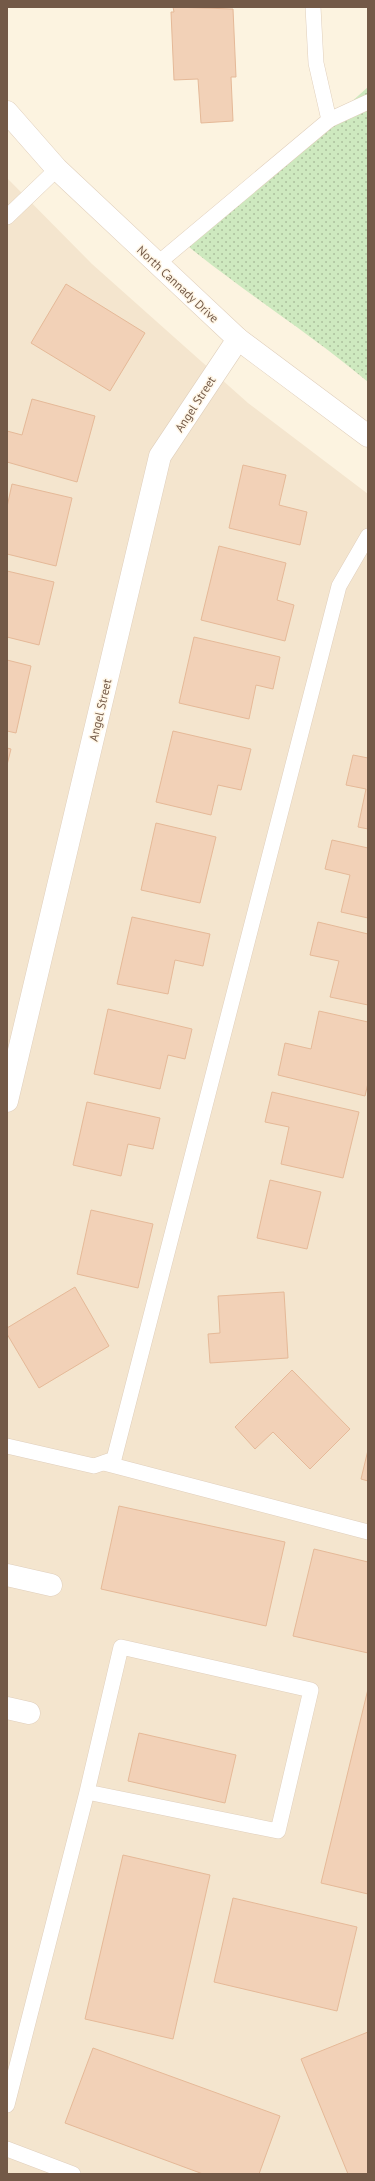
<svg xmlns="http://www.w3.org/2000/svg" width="375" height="2181" viewBox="0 0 375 2181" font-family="'PT Sans',sans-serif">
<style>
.residential{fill:#f4e5ce}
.grass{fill:url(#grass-dots)}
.building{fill:#f2d1b7;stroke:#e5b998}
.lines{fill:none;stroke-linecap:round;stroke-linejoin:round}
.service-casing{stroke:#e0cfbc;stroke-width:16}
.minor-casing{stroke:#e0cfbc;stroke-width:23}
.tertiary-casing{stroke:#e0cfbc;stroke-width:23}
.service{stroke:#fff;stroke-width:15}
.minor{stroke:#fff;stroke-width:22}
.tertiary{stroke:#fff;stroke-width:22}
.labels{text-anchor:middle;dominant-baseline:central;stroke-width:3;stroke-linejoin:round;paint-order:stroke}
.street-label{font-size:12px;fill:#735947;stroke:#fff6e6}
</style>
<defs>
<pattern id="grass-dots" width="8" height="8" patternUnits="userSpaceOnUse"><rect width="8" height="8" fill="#cee9bf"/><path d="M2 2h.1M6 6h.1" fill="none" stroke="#acc09d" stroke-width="1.8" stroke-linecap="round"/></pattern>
</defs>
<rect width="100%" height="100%" fill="#fcf3e0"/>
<path class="residential" d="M 7,178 L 92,264 L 248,403 L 368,494 L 368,2174 L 7,2174 Z"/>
<path class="grass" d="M 368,87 L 368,382 C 311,334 247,294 189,247 Z"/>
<g class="building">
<path d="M 173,7 L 233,9 L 236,77 L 231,77 L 233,121 L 201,123 L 198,79 L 174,80 L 171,12 L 174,12 Z"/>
<path d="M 66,284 L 145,333 L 110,391 L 31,343 Z"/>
<path d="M 32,399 L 95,416 L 77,482 L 7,462 L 7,431 L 22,435 Z"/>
<path d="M 243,465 L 286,475 L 279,505 L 307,512 L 300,545 L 229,528 Z"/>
<path d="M 12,484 L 72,498 L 56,566 L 7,554 L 7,507 Z"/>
<path d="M 219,546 L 286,563 L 277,600 L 294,605 L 285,641 L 201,620 Z"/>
<path d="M 7,571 L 54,582 L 39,645 L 7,637 Z"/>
<path d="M 194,637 L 280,657 L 273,689 L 256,685 L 249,719 L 179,703 Z"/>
<path d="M 7,660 L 31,666 L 16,733 L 7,731 Z"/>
<path d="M 173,731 L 251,749 L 241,790 L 218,785 L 211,815 L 156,802 Z"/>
<path d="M 7,748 L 11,749 L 7,765 Z"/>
<path d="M 353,755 L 368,758 L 368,829 L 358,827 L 366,789 L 346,785 Z"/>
<path d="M 156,823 L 216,837 L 200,903 L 141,890 Z"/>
<path d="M 332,840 L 368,848 L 368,918 L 341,912 L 350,875 L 325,869 Z"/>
<path d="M 132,917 L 210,934 L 203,966 L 175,960 L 168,994 L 117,984 Z"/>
<path d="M 318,922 L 368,934 L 368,1005 L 330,997 L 339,961 L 310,955 Z"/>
<path d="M 108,1009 L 192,1029 L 185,1059 L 168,1055 L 160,1089 L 94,1074 Z"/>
<path d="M 319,1011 L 368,1022 L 368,1083 L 365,1096 L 278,1075 L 285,1043 L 311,1049 Z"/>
<path d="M 272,1092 L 359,1112 L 343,1178 L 281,1164 L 289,1127 L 265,1122 Z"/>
<path d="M 87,1102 L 160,1118 L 153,1149 L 128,1144 L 121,1176 L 73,1165 Z"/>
<path d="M 270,1180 L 321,1192 L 307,1249 L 257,1238 Z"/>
<path d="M 91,1210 L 153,1224 L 138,1288 L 77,1274 Z"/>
<path d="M 75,1287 L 109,1346 L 39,1388 L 7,1334 L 7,1328 Z"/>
<path d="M 284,1292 L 288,1358 L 210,1363 L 208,1334 L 220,1333 L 218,1296 Z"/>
<path d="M 292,1370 L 350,1429 L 310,1469 L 273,1432 L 255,1449 L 235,1427 Z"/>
<path d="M 368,1450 L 368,1481 L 361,1479 Z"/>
<path d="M 119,1506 L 285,1542 L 266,1626 L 101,1589 Z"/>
<path d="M 314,1549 L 368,1562 L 368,1653 L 293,1636 Z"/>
<path d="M 368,1689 L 368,1894 L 321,1883 Z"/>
<path d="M 139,1733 L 236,1755 L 225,1803 L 128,1781 Z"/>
<path d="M 123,1855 L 210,1875 L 173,2039 L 85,2019 Z"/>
<path d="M 233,1898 L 357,1927 L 337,2011 L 214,1982 Z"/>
<path d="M 368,2032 L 368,2174 L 348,2174 L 301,2059 Z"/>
<path d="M 93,2048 L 280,2116 L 259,2174 L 203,2174 L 65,2123 Z"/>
</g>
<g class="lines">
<defs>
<g id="service">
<path d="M 329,120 L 368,102"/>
<path d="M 7,217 L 57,169"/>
<path d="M 157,264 L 329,120 L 316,63 L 313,7"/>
<path d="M 7,1446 L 94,1466 L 114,1459 L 339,586 L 368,536"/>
<path d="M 104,1463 L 368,1532"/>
<path d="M 7,2105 L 87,1792 L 121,1647 L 311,1690 L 278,1831 L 87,1792"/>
<path d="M 7,2149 L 73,2174"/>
</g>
<g id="minor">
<path d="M 7,1101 L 160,456 L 238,339"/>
<path d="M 7,1575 L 51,1585"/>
<path d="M 7,1708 L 29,1713"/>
</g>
<path id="tertiary" d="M 7,112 L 57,169 L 238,339 L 368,436"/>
</defs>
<use href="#service" class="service-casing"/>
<use href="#minor" class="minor-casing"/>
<use href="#tertiary" class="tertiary-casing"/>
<use href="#service" class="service"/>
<use href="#minor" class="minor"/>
<use href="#tertiary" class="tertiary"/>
</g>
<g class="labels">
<g class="street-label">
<text transform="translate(178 284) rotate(43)">North Cannady Drive</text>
<text transform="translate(195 404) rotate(-57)">Angel Street</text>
<text transform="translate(100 710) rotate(-77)">Angel Street</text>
</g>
</g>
<rect width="375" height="2181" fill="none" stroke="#735947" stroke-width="16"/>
</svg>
